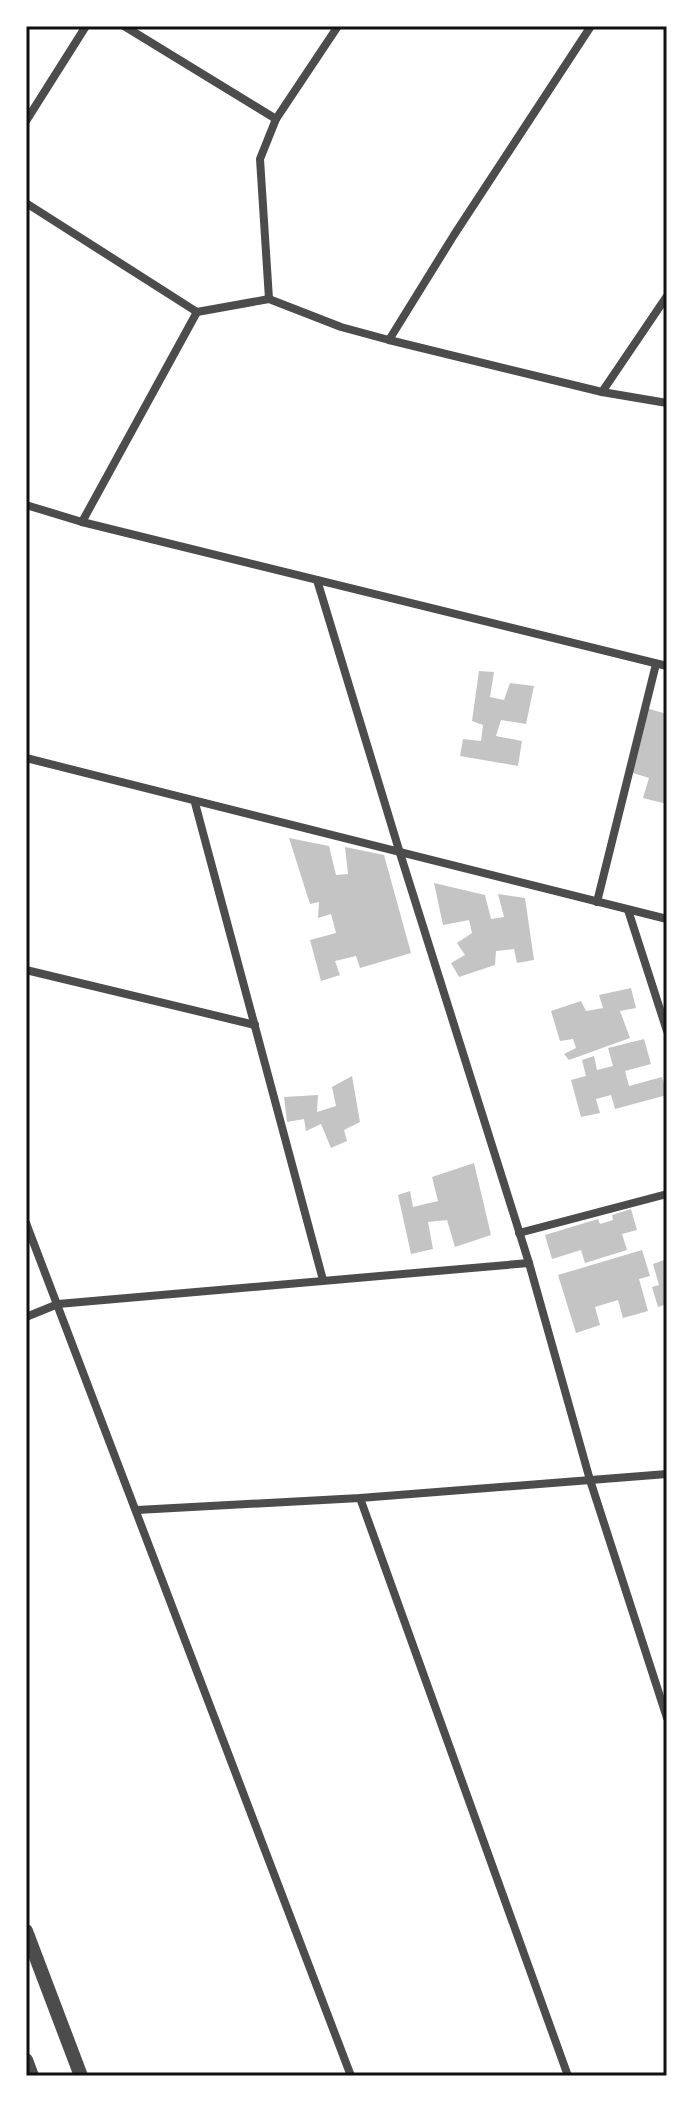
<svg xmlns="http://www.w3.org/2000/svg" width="693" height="2102" viewBox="0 0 693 2102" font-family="Commissioner,sans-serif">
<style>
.building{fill:#c4c4c4}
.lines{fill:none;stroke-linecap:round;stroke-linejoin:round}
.minor{stroke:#4c4c4c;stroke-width:8}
.tertiary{stroke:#4c4c4c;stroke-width:14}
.neatline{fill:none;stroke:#111;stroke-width:3}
</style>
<rect width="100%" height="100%" fill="#fff"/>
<g class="building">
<path d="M 479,671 L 494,672 L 490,697 L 504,700 L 510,683 L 534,686 L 526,724 L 501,720 L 496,736 L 522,741 L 518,766 L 460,756 L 463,739 L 481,741 L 483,725 L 472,721 Z"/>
<path d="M 646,708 L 667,714 L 667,804 L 643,798 L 649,778 L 630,772 Z"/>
<path d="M 289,838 L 329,846 L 336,875 L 348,874 L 345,847 L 384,855 L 411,953 L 360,968 L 356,956 L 335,961 L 340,975 L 321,981 L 310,940 L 336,933 L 331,914 L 318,918 L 319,902 L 310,904 Z"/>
<path d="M 434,883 L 485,895 L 491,919 L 504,917 L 498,894 L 525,898 L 534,960 L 517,963 L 514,949 L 496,951 L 495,965 L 459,977 L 451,963 L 465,955 L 457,943 L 472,933 L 469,920 L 443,925 Z"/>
<path d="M 631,988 L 636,1008 L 620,1011 L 630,1038 L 569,1060 L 564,1054 L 576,1048 L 573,1039 L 560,1041 L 551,1011 L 581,1001 L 586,1011 L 603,1008 L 599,995 Z"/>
<path d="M 644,1039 L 651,1064 L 625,1071 L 629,1086 L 662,1077 L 667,1095 L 615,1109 L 611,1095 L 596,1099 L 600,1113 L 581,1117 L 571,1080 L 586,1076 L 582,1060 L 594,1056 L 597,1070 L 613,1066 L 608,1048 Z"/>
<path d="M 352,1076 L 360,1122 L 344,1130 L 347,1141 L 331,1148 L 321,1124 L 306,1131 L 304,1119 L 287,1122 L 284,1097 L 318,1095 L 317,1112 L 336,1106 L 332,1087 Z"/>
<path d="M 474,1163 L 491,1235 L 455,1247 L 447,1220 L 428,1222 L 433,1249 L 411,1254 L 398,1195 L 410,1191 L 413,1207 L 438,1201 L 432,1177 Z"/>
<path d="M 631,1209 L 637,1230 L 622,1234 L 627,1250 L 585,1263 L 581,1250 L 552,1259 L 545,1235 L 598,1219 L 600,1224 L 613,1220 L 612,1215 Z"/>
<path d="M 642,1250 L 650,1276 L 639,1279 L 648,1311 L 623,1318 L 618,1300 L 595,1307 L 600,1325 L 576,1333 L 558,1275 Z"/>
<path d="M 667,1259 L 667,1304 L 658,1307 L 652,1287 L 659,1285 L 653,1264 Z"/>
</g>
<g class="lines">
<g class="minor">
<path d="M 124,26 L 276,119 L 260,159 L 269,299"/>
<path d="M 276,119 L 338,26"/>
<path d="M 26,121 L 86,26"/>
<path d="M 26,203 L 197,312 L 269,299 L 341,327 L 389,340 L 602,392 L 667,403"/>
<path d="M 389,340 L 454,235 L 591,26"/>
<path d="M 602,392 L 667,296"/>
<path d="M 26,505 L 82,522 L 667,666"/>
<path d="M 82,522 L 197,312"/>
<path d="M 317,580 L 399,850 L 529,1263 L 590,1480 L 667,1718"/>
<path d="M 26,758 L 667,919"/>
<path d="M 195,803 L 323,1280"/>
<path d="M 597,902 L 656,664"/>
<path d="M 628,910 L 667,1031"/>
<path d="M 26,970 L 255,1025"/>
<path d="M 26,1223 L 351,2076"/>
<path d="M 519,1233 L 667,1194"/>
<path d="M 26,1317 L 58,1304 L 529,1263"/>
<path d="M 360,1498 L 568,2076"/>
<path d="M 137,1510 L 360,1498 L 667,1474"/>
</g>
<g class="tertiary">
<path d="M 26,1931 L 81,2076"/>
<path d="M 26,2060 L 32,2076"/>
</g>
</g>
<rect width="693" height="2102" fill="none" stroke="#ffffff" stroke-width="56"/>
<rect x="28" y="28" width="637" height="2046" class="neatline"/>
</svg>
